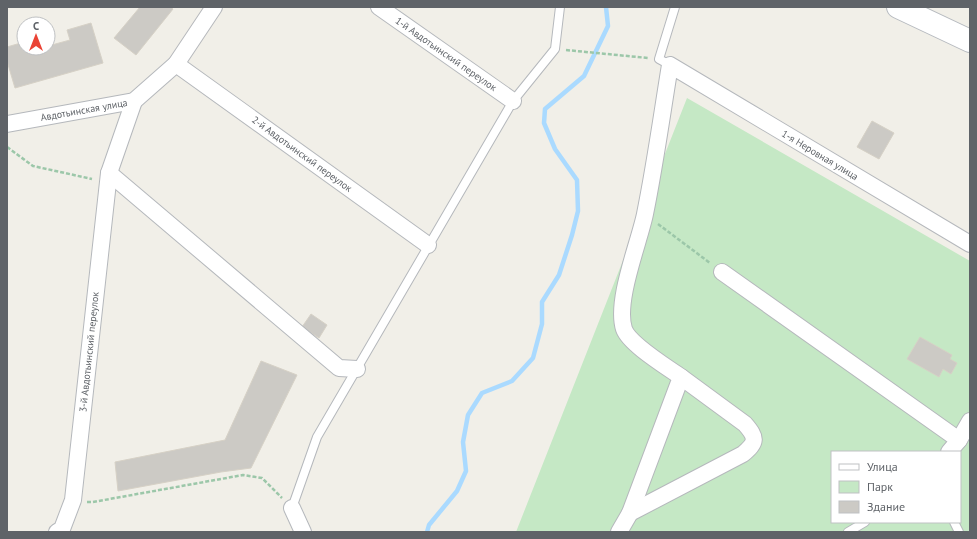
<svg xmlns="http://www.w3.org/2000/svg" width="977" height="539" viewBox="0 0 977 539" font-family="'PT Sans',sans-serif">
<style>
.green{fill:#c5e8c5;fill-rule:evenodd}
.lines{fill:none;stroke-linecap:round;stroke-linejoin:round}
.stream{stroke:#aadaff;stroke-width:4.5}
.building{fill:#cccac5;stroke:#d6d1c6}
.service-casing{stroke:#b5b8bc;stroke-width:10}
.minor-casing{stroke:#b5b8bc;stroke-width:18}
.secondary-casing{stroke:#b6babf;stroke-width:24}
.path{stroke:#9cc7a9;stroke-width:2.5;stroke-dasharray:4 2;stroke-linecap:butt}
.service{stroke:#fff;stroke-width:8}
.minor{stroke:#fff;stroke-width:16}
.secondary{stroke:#fff;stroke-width:22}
.labels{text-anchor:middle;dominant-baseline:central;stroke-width:3.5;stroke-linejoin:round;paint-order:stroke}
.street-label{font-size:10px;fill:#5f6368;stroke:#fff}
</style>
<rect width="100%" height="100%" fill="#f1efe8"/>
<path class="green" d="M 687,98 L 970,261 L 970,532 L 516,532 ZM 832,452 L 960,452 L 960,522 L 832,522 Z"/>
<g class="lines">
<path class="stream" d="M 427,532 L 429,525 L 457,491 L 466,471 L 463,442 L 468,415 L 482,393 L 512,381 L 533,358 L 542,324 L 542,302 L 559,275 L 572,235 L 578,211 L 577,180 L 555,149 L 544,123 L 545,109 L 584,76 L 608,26 L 606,7"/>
</g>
<g class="building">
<path d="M 140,7 L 171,7 L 173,9 L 136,55 L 114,38 Z"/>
<path d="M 91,23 L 103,63 L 15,88 L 7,61 L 7,47 L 24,42 L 24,48 L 28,48 L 29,51 L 39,48 L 48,48 L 48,46 L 70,40 L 67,30 Z"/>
<path d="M 872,121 L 894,133 L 879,159 L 857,147 Z"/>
<path d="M 311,314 L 327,325 L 319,338 L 302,327 Z"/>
<path d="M 920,337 L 952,355 L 950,359 L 957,363 L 951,374 L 943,369 L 939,377 L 907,359 Z"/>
<path d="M 261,361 L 297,375 L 251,468 L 221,472 L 118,491 L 115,462 L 225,440 Z"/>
</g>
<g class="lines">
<defs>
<g id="service">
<path d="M 670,65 L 659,59 L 675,7"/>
<path d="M 292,508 L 317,437 L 513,101 L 555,49 L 560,7"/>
<path d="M 954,522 L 959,532"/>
<path d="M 848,532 L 865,522"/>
</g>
<g id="minor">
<path d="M 379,7 L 513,101"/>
<path d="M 176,64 L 428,245"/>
<path d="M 7,124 L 134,101 L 176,64 L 214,7"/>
<path d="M 109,173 L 339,368 L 357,369"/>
<path d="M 722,272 L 959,440"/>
<path d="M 949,452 L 959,440 L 970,421"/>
<path d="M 292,508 L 303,532"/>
<path d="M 630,513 L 743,454 C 757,442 757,438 745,424 L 681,377"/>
<path d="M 57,532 L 62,529 L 73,500 L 109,173 L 134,101"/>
<path d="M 619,532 L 630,513 L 681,377 C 667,367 629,344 624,329 C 615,301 639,243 645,214 C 655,165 662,114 670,65 L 970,244"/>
</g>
<path id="secondary" d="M 898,7 L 970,41"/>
</defs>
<use href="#service" class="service-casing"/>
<use href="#minor" class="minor-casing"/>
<use href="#secondary" class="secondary-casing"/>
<g class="path">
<path d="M 566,50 L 648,58"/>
<path d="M 7,147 L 33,166 L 92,179"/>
<path d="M 658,224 L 710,263"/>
<path d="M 87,502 L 93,502 L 243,475 L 262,478 L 282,498"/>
</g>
<use href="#service" class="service"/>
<use href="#minor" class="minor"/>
<use href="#secondary" class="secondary"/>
</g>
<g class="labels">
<g class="street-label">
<text transform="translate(446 54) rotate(35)">1-й Авдотьинский переулок</text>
<text transform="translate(84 110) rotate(-10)">Авдотьинская улица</text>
<text transform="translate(302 154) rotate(36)">2-й Авдотьинский переулок</text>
<text transform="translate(820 155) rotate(31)">1-я Неровная улица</text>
<text transform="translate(89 352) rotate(-84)">3-й Авдотьинский переулок</text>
</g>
</g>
<rect width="977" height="539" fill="none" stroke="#5f6368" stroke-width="16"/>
<rect x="831" y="451" width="130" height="72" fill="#ffffff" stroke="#bfc1c3"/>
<rect x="839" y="464" width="20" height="6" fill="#ffffff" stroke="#bfc1c3"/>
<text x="867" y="471" font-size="12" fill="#5f6368">Улица</text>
<rect x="839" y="481" width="20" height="12" fill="#c5e8c5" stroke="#bfc1c3"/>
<text x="867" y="491" font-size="12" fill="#5f6368">Парк</text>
<rect x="839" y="501" width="20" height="12" fill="#cccac5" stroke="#bfc1c3"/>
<text x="867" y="511" font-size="12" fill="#5f6368">Здание</text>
<g transform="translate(36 36)"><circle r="19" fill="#ffffff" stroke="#bfc1c3"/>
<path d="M0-3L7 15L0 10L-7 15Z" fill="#ea4335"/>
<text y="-6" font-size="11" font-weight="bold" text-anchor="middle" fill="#5f6368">С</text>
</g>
</svg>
